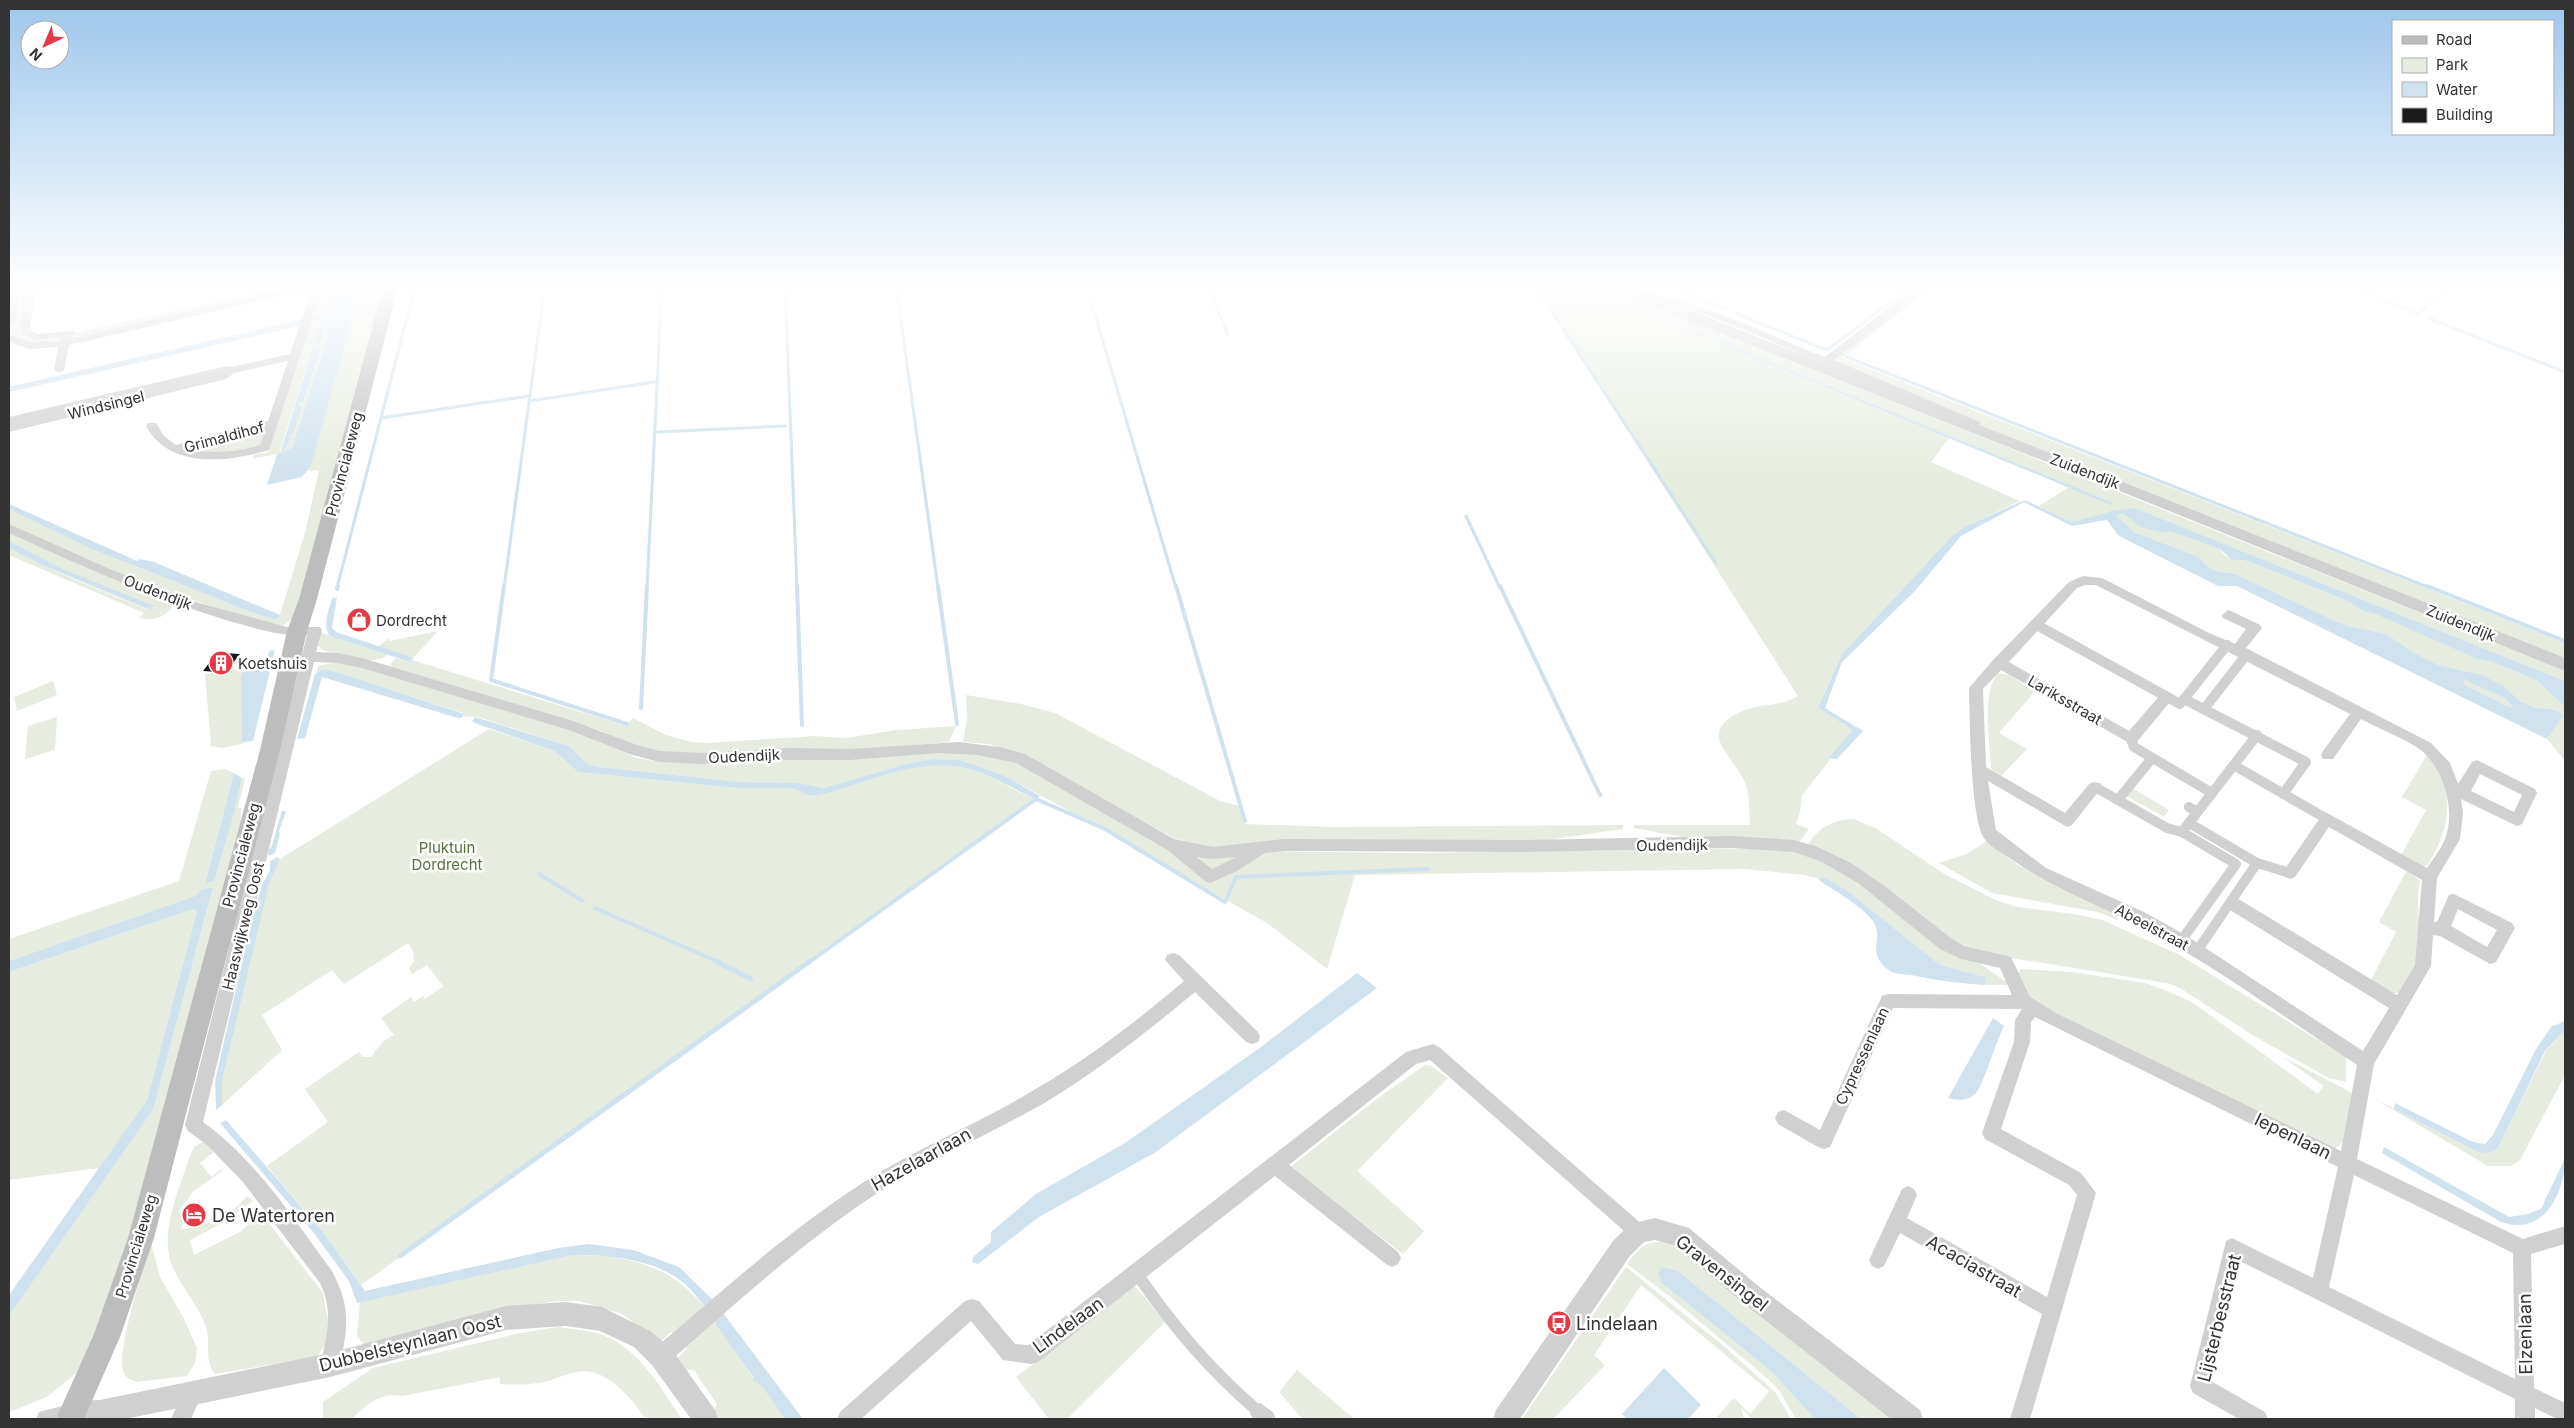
<svg xmlns="http://www.w3.org/2000/svg" width="2574" height="1428" viewBox="0 0 2574 1428" font-family="Inter,sans-serif">
<style>
.green{fill:#e6ecdf;fill-rule:evenodd}
.water{fill:#cfe2ee;fill-rule:evenodd}
.lines{fill:none;stroke-linecap:round;stroke-linejoin:round}
.stream-far2{stroke:#cfe2ee;stroke-width:3}
.stream-far1{stroke:#cfe2ee;stroke-width:4}
.stream{stroke:#cfe2ee;stroke-width:5}
.building{fill:#1a1a1a}
.pedestrian-far1{stroke:#d0d0d0;stroke-width:10}
.pedestrian{stroke:#d0d0d0;stroke-width:12}
.minor{fill:#d0d0d0;fill-rule:evenodd}
.tertiary{fill:#d0d0d0;fill-rule:evenodd}
.secondary{fill:#bdbdbd;fill-rule:evenodd}
.labels{text-anchor:middle;dominant-baseline:central;stroke-width:5;stroke-linejoin:round;paint-order:stroke}
.street-label{font-size:15px;fill:#333;stroke:#fff}
.poi-label{font-size:15px;fill:#333;stroke:#fff;text-anchor:start}
.park-label{font-size:15px;fill:#56703f;stroke:#fff}
.near-street-label{font-size:18px;fill:#333;stroke:#fff}
.near-poi-label{font-size:18px;fill:#333;stroke:#fff;text-anchor:start}
</style>
<rect width="100%" height="100%" fill="#fff"/>
<g class="green">
<path d="M 293,284 L 313,284 L 75,339 L 71,337 L 74,333 Z"/>
<path d="M 334,284 L 342,284 L 318,315 L 312,317 L 321,288 Z"/>
<path d="M 359,284 L 385,284 L 295,617 L 284,625 L 276,627 L 227,612 L 106,569 L 9,524 L 9,509 L 137,567 L 250,612 L 273,619 L 279,618 L 306,529 L 319,470 L 309,471 L 350,327 Z"/>
<path d="M 1534,284 L 1542,284 L 1634,308 L 1949,438 L 1931,462 L 2020,501 L 1966,526 L 1952,536 L 1842,654 L 1818,708 L 1854,730 L 1802,795 L 1800,812 L 1796,824 L 1809,829 L 1799,842 L 1704,841 L 1634,828 L 1634,825 L 1750,825 C 1749,811 1750,796 1745,783 C 1734,755 1692,732 1745,710 C 1761,704 1783,706 1798,696 Z"/>
<path d="M 1552,284 L 1592,284 L 1625,294 L 2565,671 L 2565,681 L 2135,508 L 2117,510 L 2072,522 L 2039,506 L 2069,487 L 2111,504 L 2112,503 L 1630,304 Z"/>
<path d="M 1928,284 L 1935,284 L 1842,358 L 2565,643 L 2565,661 L 1998,435 L 1843,365 L 1835,359 Z"/>
<path d="M 26,293 L 22,329 L 39,339 L 60,337 L 60,340 C 47,348 18,345 10,332 L 16,297 Z"/>
<path d="M 326,323 L 330,329 L 292,448 L 277,454 L 253,459 L 254,455 L 268,452 L 309,324 ZM 319,328 L 325,329 L 323,339 L 317,342 L 316,349 L 320,349 L 303,402 L 299,403 L 299,406 L 301,407 L 293,434 L 290,434 L 291,439 L 286,448 L 280,450 Z"/>
<path d="M 256,431 L 263,434 L 260,445 C 250,454 209,454 197,449 L 201,445 Z"/>
<path d="M 2120,513 L 2127,514 L 2133,521 L 2161,532 L 2171,530 L 2220,549 C 2224,558 2236,561 2245,560 L 2348,601 L 2368,612 L 2376,613 L 2477,659 L 2493,662 L 2538,681 L 2565,707 L 2565,761 L 2547,739 L 2564,714 L 2552,709 L 2535,708 L 2520,701 L 2482,675 L 2438,665 L 2413,652 L 2386,634 L 2344,625 L 2235,574 C 2226,572 2213,572 2206,565 C 2202,561 2201,559 2196,556 L 2134,532 L 2116,517 Z"/>
<path d="M 9,530 L 80,565 L 174,601 L 174,604 C 166,617 154,622 139,618 L 144,613 L 9,555 L 9,548 C 54,572 102,591 149,610 L 153,607 L 63,569 L 9,541 Z"/>
<path d="M 438,631 L 413,658 L 378,647 L 389,638 L 390,641 Z"/>
<path d="M 320,632 L 388,655 C 369,667 343,655 322,650 L 318,646 Z"/>
<path d="M 396,658 L 410,662 L 412,660 L 626,726 L 633,718 L 666,735 L 692,742 L 709,743 L 815,736 L 846,738 L 897,730 L 956,726 L 949,742 L 852,751 L 679,755 C 651,753 627,746 602,731 L 392,667 L 390,665 Z"/>
<path d="M 337,662 L 357,666 L 568,729 L 637,758 L 660,762 L 969,749 L 1019,764 L 1177,850 L 1415,853 L 1786,848 L 1821,861 L 1865,885 L 2011,985 L 1983,985 L 1986,983 L 1985,977 L 1940,965 L 1845,889 L 1823,877 L 1819,879 L 1805,875 L 1745,869 L 1355,875 L 1327,969 L 1267,923 L 1102,829 L 1003,775 L 960,760 L 931,759 L 905,764 L 824,788 L 798,783 L 740,782 L 600,767 L 589,765 L 569,746 L 478,717 L 463,716 L 463,713 L 332,671 L 323,669 L 316,673 L 318,666 Z"/>
<path d="M 251,667 L 243,671 L 243,742 L 253,741 L 223,748 L 211,746 L 205,674 Z"/>
<path d="M 1998,673 L 2009,675 L 2035,691 L 1999,733 L 2027,749 L 2001,776 L 1991,769 C 1990,743 1981,693 1998,673 Z"/>
<path d="M 2465,680 L 2506,699 L 2513,707 L 2507,706 L 2466,686 L 2463,682 Z"/>
<path d="M 53,681 L 57,695 L 17,711 L 14,697 Z"/>
<path d="M 966,695 L 1021,704 L 1055,713 L 1220,801 L 1239,806 L 1245,824 L 1333,827 L 1623,825 L 1623,829 L 1532,842 L 1219,848 L 1199,845 L 1174,838 L 1014,753 L 989,744 L 963,742 L 967,718 Z"/>
<path d="M 57,717 L 55,750 L 25,759 L 28,726 Z"/>
<path d="M 489,729 L 554,751 L 578,772 L 737,788 L 792,788 L 810,796 L 826,794 C 868,781 918,757 962,767 C 988,772 1011,791 1036,799 L 361,1285 L 323,1232 L 267,1166 L 328,1122 L 305,1089 L 359,1052 L 363,1057 L 371,1057 L 383,1041 L 394,1035 L 381,1018 L 411,997 L 414,1002 L 423,996 L 425,999 L 443,986 L 427,965 L 412,974 L 409,968 L 414,962 L 413,951 L 408,943 L 344,984 L 332,970 L 262,1015 L 282,1050 L 222,1105 L 222,1081 L 248,967 L 269,884 L 280,859 Z"/>
<path d="M 2427,755 C 2457,792 2451,827 2427,866 L 2420,866 L 2400,857 L 2426,810 L 2402,797 Z"/>
<path d="M 225,769 L 234,773 L 205,882 L 235,809 L 242,778 L 245,778 L 238,808 L 241,808 L 240,833 L 156,1150 L 102,1321 L 77,1372 L 47,1397 L 9,1412 L 9,1316 L 153,1110 L 213,887 L 203,889 L 195,896 L 9,961 L 9,939 L 179,881 L 211,771 Z"/>
<path d="M 2132,788 L 2169,810 L 2164,817 L 2127,796 Z"/>
<path d="M 1854,819 L 1877,829 L 1946,875 L 1998,901 L 2017,907 L 2074,914 L 2102,920 L 2178,954 L 2346,1057 L 2346,1082 L 2329,1078 L 2254,1036 L 2180,988 L 2167,983 L 1986,954 L 1955,944 L 1808,845 C 1817,828 1835,819 1854,819 Z"/>
<path d="M 1987,841 L 2018,865 L 2119,915 L 2117,920 L 2098,912 L 1992,893 L 1939,863 L 1967,854 Z"/>
<path d="M 2407,870 L 2420,881 C 2414,908 2425,944 2416,967 C 2413,976 2404,985 2399,993 L 2393,993 L 2370,982 L 2396,932 L 2379,922 Z"/>
<path d="M 193,909 L 197,911 L 147,1100 L 99,1168 L 9,1180 L 9,972 Z"/>
<path d="M 2021,969 L 2071,972 L 2145,983 L 2165,990 L 2192,1002 L 2318,1094 L 2323,1086 L 2283,1057 L 2356,1095 L 2344,1141 L 2334,1149 L 2032,1001 L 2018,974 Z"/>
<path d="M 2565,1030 L 2565,1075 L 2520,1160 L 2512,1166 L 2488,1166 L 2375,1099 L 2478,1152 L 2498,1148 L 2546,1051 Z"/>
<path d="M 1425,1065 L 1431,1066 L 1448,1078 L 1357,1171 L 1424,1231 L 1403,1254 L 1289,1168 L 1374,1101 Z"/>
<path d="M 204,1141 L 214,1152 L 200,1163 L 211,1177 L 222,1169 L 223,1170 L 193,1192 L 179,1211 L 184,1219 L 181,1229 C 206,1227 232,1216 247,1196 L 253,1201 L 224,1222 L 190,1240 L 194,1255 L 240,1232 L 261,1213 L 323,1293 L 329,1326 L 326,1343 L 317,1357 L 215,1374 C 204,1362 211,1343 206,1327 C 199,1307 183,1289 174,1270 C 157,1236 179,1190 190,1156 L 194,1147 Z"/>
<path d="M 1660,1242 L 1673,1246 L 1687,1256 L 1689,1253 L 1897,1419 L 1861,1419 L 1678,1271 L 1662,1267 L 1662,1283 L 1771,1371 L 1815,1419 L 1796,1419 L 1779,1390 L 1767,1378 L 1673,1299 L 1627,1264 C 1637,1251 1643,1242 1660,1242 Z"/>
<path d="M 151,1243 L 160,1277 L 183,1317 L 197,1348 L 195,1363 L 187,1376 L 136,1382 C 131,1380 127,1379 124,1373 C 115,1351 144,1269 151,1243 Z"/>
<path d="M 573,1255 C 627,1255 670,1264 705,1308 L 676,1336 L 671,1332 L 660,1342 L 622,1314 L 579,1301 L 557,1301 L 519,1307 L 364,1345 L 357,1336 L 360,1302 Z"/>
<path d="M 1626,1267 L 1726,1348 L 1775,1392 L 1791,1419 L 1752,1419 L 1741,1407 L 1744,1419 L 1715,1419 L 1734,1398 L 1750,1414 L 1769,1391 L 1641,1285 L 1594,1355 L 1605,1365 L 1553,1419 L 1522,1419 Z"/>
<path d="M 1134,1285 L 1165,1322 L 1067,1419 L 1049,1419 L 1016,1377 Z"/>
<path d="M 714,1319 L 754,1379 L 753,1380 L 761,1385 L 785,1419 L 719,1419 L 713,1413 L 717,1404 L 693,1369 L 684,1371 L 676,1360 L 687,1348 L 684,1345 Z"/>
<path d="M 558,1327 C 571,1329 587,1330 600,1334 C 639,1348 660,1387 682,1419 L 646,1419 C 631,1398 606,1366 576,1372 C 565,1374 554,1380 543,1382 C 529,1385 515,1385 500,1384 L 500,1377 L 403,1396 C 380,1392 367,1404 352,1419 L 323,1419 L 323,1402 L 373,1368 L 520,1333 Z"/>
<path d="M 1297,1370 L 1354,1419 L 1303,1419 L 1279,1392 Z"/>
</g>
<g class="water">
<path d="M 342,284 L 359,284 L 350,327 L 311,466 L 302,477 L 267,485 L 277,454 L 292,448 L 330,329 L 325,323 L 309,324 L 9,392 L 9,387 L 312,317 L 318,315 Z"/>
<path d="M 1542,284 L 1552,284 L 1630,304 L 2113,503 L 2111,505 L 1634,308 Z"/>
<path d="M 323,327 L 323,339 L 317,342 L 316,349 L 321,348 L 303,402 L 299,403 L 299,406 L 302,407 L 293,434 L 290,434 L 291,438 L 286,448 L 281,450 L 319,328 Z"/>
<path d="M 2025,500 L 2072,522 L 2116,510 L 2135,508 L 2565,681 L 2565,707 L 2538,681 L 2493,662 L 2477,659 L 2376,614 L 2363,611 L 2348,601 L 2245,560 L 2232,560 L 2220,549 L 2171,531 L 2161,532 L 2141,527 L 2123,513 L 2116,516 L 2134,532 L 2196,556 C 2201,559 2202,561 2206,565 C 2213,572 2226,572 2235,574 L 2344,625 L 2386,634 L 2413,652 L 2438,665 L 2482,675 L 2503,686 L 2520,701 L 2535,708 L 2552,709 L 2564,714 L 2547,739 L 2237,586 L 2218,586 L 2125,539 L 2118,535 L 2107,520 L 2072,526 L 2024,502 L 1961,536 L 1916,590 L 1842,662 L 1825,708 L 1863,731 L 1837,759 L 1829,758 L 1853,730 L 1818,708 L 1842,654 L 1952,536 L 1966,526 ZM 2465,680 L 2506,699 L 2513,707 L 2507,706 L 2466,686 L 2463,682 Z"/>
<path d="M 9,504 L 137,561 L 140,559 L 154,562 L 280,615 L 279,618 L 273,619 L 250,612 L 90,548 L 9,509 Z"/>
<path d="M 9,541 L 63,569 L 154,606 L 150,610 L 42,565 L 9,548 Z"/>
<path d="M 337,597 L 332,628 L 336,632 L 414,658 L 410,662 L 330,636 C 322,626 329,609 332,598 Z"/>
<path d="M 275,650 L 253,741 L 242,742 L 241,674 L 251,667 L 265,665 L 269,651 Z"/>
<path d="M 323,669 L 340,673 L 464,714 L 462,718 L 458,718 L 322,677 L 305,738 L 297,739 L 315,674 Z"/>
<path d="M 475,717 L 569,746 L 589,765 L 600,767 L 740,782 L 798,783 L 824,788 L 905,764 L 931,759 L 960,760 L 1003,775 L 1040,796 L 1036,799 L 1031,797 C 1009,787 984,771 961,767 C 916,759 868,781 826,794 L 810,796 L 792,788 L 737,788 L 578,772 L 554,751 L 475,723 L 472,721 Z"/>
<path d="M 234,773 L 242,778 L 235,809 L 214,881 L 205,883 Z"/>
<path d="M 282,810 L 286,812 L 279,831 L 280,834 L 275,853 L 269,856 L 268,851 L 272,846 Z"/>
<path d="M 277,857 L 280,859 L 269,884 L 222,1081 L 222,1105 L 216,1110 L 215,1081 L 250,928 L 262,885 L 270,870 L 270,861 Z"/>
<path d="M 1823,877 L 1845,889 L 1940,965 L 1985,977 L 1986,983 L 1983,985 C 1961,983 1938,981 1916,976 C 1905,973 1896,976 1887,969 C 1868,952 1881,943 1876,927 C 1871,911 1835,891 1820,881 L 1819,879 Z"/>
<path d="M 213,887 L 153,1110 L 9,1316 L 9,1295 L 147,1100 L 197,911 L 193,909 L 9,972 L 9,961 L 195,896 L 203,889 Z"/>
<path d="M 1357,973 L 1377,988 L 1156,1152 L 1039,1217 L 978,1264 L 972,1262 L 974,1256 L 991,1242 L 991,1232 L 1036,1194 L 1125,1143 L 1261,1047 Z"/>
<path d="M 1993,1018 L 2004,1026 C 1998,1038 1982,1086 1977,1092 C 1969,1101 1958,1101 1948,1098 Z"/>
<path d="M 2565,1021 L 2565,1030 L 2545,1051 L 2498,1148 L 2489,1153 L 2478,1152 L 2394,1109 L 2395,1103 L 2473,1142 L 2485,1144 L 2493,1135 L 2535,1051 L 2551,1027 Z"/>
<path d="M 226,1120 L 323,1232 L 365,1291 L 558,1248 L 589,1244 L 633,1250 L 679,1267 L 714,1301 L 803,1419 L 785,1419 L 761,1385 L 752,1380 L 754,1378 L 717,1326 L 716,1322 C 707,1310 698,1297 687,1286 C 658,1259 610,1255 573,1255 L 357,1303 L 349,1281 L 313,1232 L 220,1123 Z"/>
<path d="M 2384,1147 L 2509,1217 L 2528,1214 L 2541,1209 L 2565,1158 C 2565,1194 2543,1237 2501,1222 L 2382,1153 Z"/>
<path d="M 1662,1267 L 1678,1271 L 1861,1419 L 1815,1419 L 1771,1371 L 1662,1283 L 1658,1273 Z"/>
<path d="M 1664,1368 L 1701,1405 L 1688,1419 L 1627,1419 L 1622,1414 Z"/>
</g>
<g class="lines">
<g class="stream-far2">
<path d="M 785,284 L 797,588"/>
<path d="M 896,284 L 938,588"/>
<path d="M 1086,284 L 1176,588"/>
<path d="M 1207,284 L 1228,335"/>
<path d="M 1663,284 L 1727,309"/>
<path d="M 2343,284 L 2419,314 L 2451,284"/>
<path d="M 1538,291 L 1716,563"/>
<path d="M 1737,314 L 1827,350 L 1915,284"/>
<path d="M 2428,318 L 2565,372"/>
<path d="M 1854,345 L 1934,284"/>
<path d="M 1847,357 L 2430,588"/>
<path d="M 529,401 L 655,382"/>
<path d="M 381,418 L 529,396"/>
<path d="M 657,432 L 785,426"/>
<path d="M 1466,516 L 1500,588"/>
<path d="M 337,588 L 414,290"/>
<path d="M 504,588 L 545,284"/>
<path d="M 647,588 L 662,284"/>
</g>
<g class="stream-far1">
<path d="M 504,586 L 491,680 L 627,724"/>
<path d="M 797,586 L 802,725"/>
<path d="M 938,586 L 957,724"/>
<path d="M 1176,586 L 1245,821"/>
<path d="M 1500,586 L 1600,795"/>
<path d="M 2427,586 L 2565,641"/>
<path d="M 337,589 L 338,586"/>
<path d="M 641,708 L 647,586"/>
<path d="M 539,874 L 583,901"/>
<path d="M 595,908 L 721,963"/>
<path d="M 808,963 L 1036,799 L 1105,829 L 1225,902 L 1236,877 L 1428,869"/>
</g>
<g class="stream">
<path d="M 718,962 L 751,979"/>
<path d="M 400,1256 L 809,962"/>
</g>
</g>
<path class="building" d="M 223,653 L 240,654 L 230,667 L 222,667 L 218,672 L 203,671 L 212,659 L 218,659 Z"/>
<g class="lines">
<g class="pedestrian-far1">
<path d="M 2035,624 L 2180,704 L 2184,699"/>
<path d="M 2227,645 L 2184,699 L 2306,762 L 2283,794"/>
<path d="M 2204,709 L 2247,654"/>
<path d="M 2131,739 L 2134,747 L 2212,793"/>
<path d="M 2235,766 L 2327,819"/>
<path d="M 2095,787 L 2118,800 L 2152,758"/>
<path d="M 2118,800 L 2167,828 L 2182,832"/>
<path d="M 2189,807 L 2197,812"/>
<path d="M 2189,823 L 2257,863 L 2197,951"/>
<path d="M 2257,863 L 2290,873"/>
<path d="M 2181,941 L 2236,864 L 2182,832 L 2257,735"/>
</g>
<path class="pedestrian" d="M 1137,1274 C 1175,1329 1210,1370 1260,1413"/>
<g class="minor">
<path d="M 21,284 L 21,289 L 25,287 L 26,284 L 61,284 L 35,292 L 30,327 L 32,331 L 37,334 L 74,331 L 75,333 L 70,339 L 305,284 L 324,284 L 269,450 C 229,462 170,470 146,426 L 148,423 L 156,423 L 164,436 L 176,445 L 268,421 L 288,361 L 234,373 L 226,379 L 9,432 L 9,417 L 227,366 L 232,367 L 290,354 L 312,289 L 69,345 L 64,370 L 59,373 L 54,370 L 58,347 L 29,349 L 9,342 L 9,334 L 29,342 L 59,341 L 60,337 L 36,340 L 23,335 L 20,327 L 24,294 L 19,295 L 14,324 L 9,327 L 11,285 ZM 265,429 L 260,445 C 237,452 212,454 188,449 Z"/>
<path d="M 1919,284 L 1931,284 L 1834,360 L 1980,422 L 1980,428 L 1972,428 L 1907,398 L 1715,318 L 1673,304 L 1629,294 L 1628,292 L 1633,289 C 1701,301 1762,332 1825,357 Z"/>
<path d="M 9,524 L 112,570 L 199,603 L 287,627 L 320,627 L 322,630 L 316,652 L 338,653 L 362,658 L 573,721 L 637,745 L 659,751 L 702,753 L 790,748 L 850,749 L 959,742 L 999,747 L 1025,754 L 1174,839 L 1213,847 L 1284,839 L 1524,840 L 1732,836 L 1794,840 L 1815,846 L 1851,863 L 1886,887 L 1952,939 L 1964,946 L 2011,957 L 2030,997 L 2056,1013 L 2341,1151 L 2357,1065 C 2296,1025 2237,982 2174,945 C 2121,913 2061,894 2011,859 C 2002,853 1990,847 1984,838 C 1970,817 1970,717 1969,688 L 1994,659 L 2069,582 L 2083,576 L 2102,578 L 2207,632 L 2235,644 L 2246,629 L 2223,618 L 2222,615 L 2228,610 L 2233,612 L 2260,625 L 2262,628 L 2246,648 L 2431,743 L 2450,763 L 2458,784 L 2472,762 L 2477,760 L 2535,789 L 2537,793 L 2522,824 L 2517,826 L 2461,799 L 2463,813 L 2460,839 L 2437,878 L 2434,922 L 2437,922 L 2449,895 L 2454,894 L 2512,923 L 2515,928 L 2496,962 L 2490,964 L 2440,936 L 2433,935 L 2431,966 L 2374,1064 L 2357,1159 L 2523,1239 L 2565,1226 L 2565,1244 L 2531,1254 L 2534,1388 L 2565,1403 L 2565,1419 L 2557,1419 L 2535,1408 L 2535,1419 L 2515,1419 L 2515,1399 L 2238,1260 L 2211,1381 L 2265,1412 L 2268,1419 L 2239,1419 L 2193,1393 L 2190,1386 L 2226,1241 L 2232,1238 L 2238,1241 L 2313,1278 L 2338,1167 L 2035,1017 L 2031,1022 L 2030,1042 L 2001,1129 L 2081,1173 L 2096,1193 L 2030,1419 L 2010,1419 L 2042,1314 L 1900,1233 L 1884,1266 L 1878,1269 L 1872,1266 L 1869,1260 L 1902,1189 L 1908,1186 L 1914,1189 L 1917,1195 L 1907,1218 L 2047,1297 L 2077,1195 L 2069,1185 L 1985,1139 L 1982,1133 L 2014,1042 L 2015,1020 L 2022,1009 L 1893,1008 L 1830,1147 L 1824,1149 L 1818,1147 L 1778,1124 L 1775,1118 L 1778,1112 L 1784,1110 L 1820,1130 L 1882,996 L 1888,994 L 2012,995 L 2000,968 L 1961,959 L 1940,949 L 1858,883 L 1822,862 L 1794,852 L 1732,848 L 1524,852 L 1284,851 L 1265,853 L 1237,871 L 1210,883 L 1205,881 L 1166,849 L 1016,763 L 978,755 L 939,753 L 850,760 L 790,760 L 702,764 L 659,762 L 629,754 L 569,730 L 362,668 L 338,663 L 314,662 L 203,1122 C 257,1161 293,1218 332,1271 C 351,1307 348,1326 340,1365 L 337,1372 L 330,1375 L 323,1372 L 320,1365 C 327,1336 334,1312 320,1283 L 242,1181 L 207,1145 L 188,1131 L 185,1125 L 307,635 C 279,637 255,628 229,621 C 153,598 81,566 9,533 ZM 2085,585 L 2096,585 L 2350,714 L 2323,751 L 2321,755 L 2323,759 L 2333,759 L 2361,719 C 2379,729 2406,739 2422,751 C 2444,770 2456,811 2445,839 C 2441,849 2433,859 2427,868 L 2327,813 L 2322,815 L 2282,873 L 2285,877 L 2290,879 L 2295,877 L 2329,827 L 2422,880 L 2415,965 L 2397,995 L 2240,900 L 2235,898 L 2230,900 L 2227,905 L 2230,910 L 2389,1008 L 2363,1051 L 2187,936 L 2144,912 L 2046,868 L 1996,830 L 1988,781 L 2067,827 L 2072,825 L 2102,787 L 2100,783 L 2090,783 L 2065,813 L 1986,767 L 1983,689 L 2001,670 L 2131,744 L 2136,743 L 2174,697 L 2167,692 L 2162,693 L 2129,731 L 2009,662 L 2077,588 ZM 2480,774 L 2522,795 L 2514,812 L 2471,791 ZM 1196,857 L 1213,859 L 1236,857 L 1212,869 ZM 2458,909 L 2497,930 L 2487,947 L 2451,926 ZM 2354,1175 L 2513,1253 L 2515,1379 L 2329,1287 Z"/>
<path d="M 1173,953 L 1179,955 L 1258,1032 L 1260,1037 L 1258,1042 L 1252,1044 L 1246,1042 L 1195,992 C 1148,1031 1099,1070 1046,1102 C 989,1135 928,1160 873,1196 C 799,1245 734,1305 668,1363 L 661,1365 L 654,1363 L 652,1356 L 654,1349 C 721,1292 787,1232 861,1184 C 916,1148 978,1124 1034,1090 C 1088,1059 1137,1021 1184,981 L 1165,960 L 1167,955 Z"/>
<path d="M 1433,1044 L 1439,1047 L 1644,1226 L 1647,1232 L 1644,1238 L 1638,1241 L 1632,1238 L 1430,1060 L 1416,1064 L 1289,1165 L 1398,1252 L 1401,1258 L 1398,1264 L 1392,1267 L 1386,1264 L 1275,1176 L 1038,1362 L 1031,1364 L 1003,1360 L 971,1321 L 861,1419 L 837,1419 L 840,1412 L 965,1301 L 972,1299 L 979,1301 L 1015,1344 L 1028,1345 L 1406,1052 Z"/>
<path d="M 193,1382 L 200,1385 L 203,1392 L 191,1419 L 171,1419 L 186,1385 Z"/>
<path d="M 74,1403 L 81,1406 L 84,1413 L 81,1419 L 36,1419 L 39,1412 Z"/>
<path d="M 1260,1403 L 1273,1412 L 1276,1419 L 1253,1419 L 1250,1413 L 1253,1406 Z"/>
</g>
<g class="tertiary">
<path d="M 1597,284 L 1619,284 L 1635,288 L 2565,658 L 2565,671 L 2127,494 Z"/>
<path d="M 1655,1218 L 1689,1228 L 1757,1285 L 1920,1410 L 1923,1419 L 1891,1419 L 1741,1301 L 1675,1246 L 1655,1240 L 1644,1242 L 1629,1257 L 1520,1419 L 1493,1419 L 1496,1410 L 1613,1241 L 1630,1224 Z"/>
<path d="M 566,1302 L 602,1307 L 650,1331 L 670,1347 L 715,1410 L 718,1419 L 691,1419 L 652,1365 L 634,1347 L 600,1331 L 566,1326 L 506,1330 L 330,1377 L 125,1419 L 64,1419 L 62,1413 L 65,1404 L 74,1401 L 100,1400 L 330,1353 L 506,1306 Z"/>
</g>
<path class="secondary" d="M 384,284 L 399,284 L 317,599 L 307,631 L 280,750 L 154,1238 L 120,1337 L 84,1419 L 56,1419 L 94,1334 L 128,1238 L 260,750 L 287,631 L 299,599 Z"/>
</g>
<linearGradient id="sky" x2="0" y2="1"><stop stop-color="#9ec6ea"/><stop offset="0.59" stop-color="#fff"/><stop offset="1" stop-color="#fff" stop-opacity="0"/></linearGradient>
<rect width="2574" height="484" fill="url(#sky)"/>
<defs>
<symbol id="shop-disc" viewBox="-11 -11 22 22"><circle r="9.5" fill="#e63946" stroke="#fff"/><path d="M-5-2.5h2.3a2.7 3.5 0 0 1 5.4 0H5L5.5 6h-11ZM-1.5-2.5h3a1.5 2.3 0 0 0-3 0Z" fill="#fff"/></symbol>
<symbol id="building-disc" viewBox="-11 -11 22 22"><circle r="9.5" fill="#e63946" stroke="#fff"/><path d="M-4-6H4V6H1V3H-1V6H-4ZM-2.5-4.3h1.7v1.8h-1.7ZM.8-4.3h1.7v1.8H.8ZM-2.5-1h1.7V.8h-1.7ZM.8-1h1.7V.8H.8Z" fill="#fff"/></symbol>
<symbol id="hotel-disc" viewBox="-11 -11 22 22"><circle r="9.5" fill="#e63946" stroke="#fff"/><path d="M-6-4.5h1.5V1H6V5H4.5V3h-9V5H-6ZM-4 0a1.8 1.8 0 1 1 3.6 0ZM.5 0V-2.5h3Q6-2.5 6 0Z" fill="#fff"/></symbol>
<symbol id="bus-disc" viewBox="-11 -11 22 22"><circle r="9.5" fill="#e63946" stroke="#fff"/><path d="M-5-6H5V4H4V6H2V4H-2V6H-4V4H-5ZM-3.5-4V0h7V-4ZM-3.5 1.2v1.5H-2V1.2ZM2 1.2v1.5H3.5V1.2Z" fill="#fff"/></symbol>
</defs>
<g fill-rule="evenodd">
<use href="#shop-disc" x="345" y="606" width="28" height="28"/>
<use href="#building-disc" x="207" y="649" width="28" height="28"/>
<use href="#hotel-disc" x="180" y="1201" width="28" height="28"/>
<use href="#bus-disc" x="1545" y="1309" width="28" height="28"/>
</g>
<g class="labels">
<g class="street-label">
<text transform="translate(106 405) rotate(-14)">Windsingel</text>
<text transform="translate(224 437) rotate(-15)">Grimaldihof</text>
<text transform="translate(344 464) rotate(-75)">Provincialeweg</text>
<text transform="translate(2085 471) rotate(21)">Zuidendijk</text>
<text transform="translate(158 592) rotate(21)">Oudendijk</text>
<text transform="translate(2461 623) rotate(22)">Zuidendijk</text>
<text transform="translate(2065 700) rotate(30)">Lariksstraat</text>
<text transform="translate(744 756) rotate(-3)">Oudendijk</text>
<text transform="translate(1672 845) rotate(-1)">Oudendijk</text>
<text transform="translate(241 855) rotate(-75)">Provincialeweg</text>
<text transform="translate(243 926) rotate(-76)">Haaswijkweg Oost</text>
<text transform="translate(2152 927) rotate(28)">Abeelstraat</text>
<text transform="translate(1862 1056) rotate(-65)">Cypressenlaan</text>
<text transform="translate(136 1246) rotate(-73)">Provincialeweg</text>
</g>
<g class="poi-label">
<text x="376" y="620">Dordrecht</text>
<text x="238" y="663">Koetshuis</text>
</g>
<g class="park-label">
<text x="447" y="847">Pluktuin<tspan x="447" dy="17">Dordrecht</tspan></text>
</g>
<g class="near-street-label">
<text transform="translate(2293 1136) rotate(26)">Iepenlaan</text>
<text transform="translate(921 1159) rotate(-29)">Hazelaarlaan</text>
<text transform="translate(1974 1266) rotate(30)">Acaciastraat</text>
<text transform="translate(1722 1273) rotate(38)">Gravensingel</text>
<text transform="translate(2219 1318) rotate(-76)">Lijsterbesstraat</text>
<text transform="translate(1068 1325) rotate(-36)">Lindelaan</text>
<text transform="translate(2525 1334) rotate(-91)">Elzenlaan</text>
<text transform="translate(410 1343) rotate(-14)">Dubbelsteynlaan Oost</text>
</g>
<g class="near-poi-label">
<text x="212" y="1215">De Watertoren</text>
<text x="1576" y="1323">Lindelaan</text>
</g>
</g>
<rect width="2574" height="1428" fill="none" stroke="#333333" stroke-width="20"/>
<rect x="2392" y="20" width="162" height="115" fill="#ffffff" stroke="#adadad"/>
<rect x="2402" y="36" width="25" height="8" fill="#bdbdbd" stroke="#adadad"/>
<text x="2436" y="45" font-size="15" fill="#333333">Road</text>
<rect x="2402" y="58" width="25" height="15" fill="#e6ecdf" stroke="#adadad"/>
<text x="2436" y="70" font-size="15" fill="#333333">Park</text>
<rect x="2402" y="82" width="25" height="15" fill="#cfe2ee" stroke="#adadad"/>
<text x="2436" y="95" font-size="15" fill="#333333">Water</text>
<rect x="2402" y="108" width="25" height="15" fill="#1a1a1a" stroke="#adadad"/>
<text x="2436" y="120" font-size="15" fill="#333333">Building</text>
<g transform="translate(45 45) rotate(224)"><circle r="24" fill="#ffffff" stroke="#adadad"/>
<path d="M0-4L9 19L0 12L-9 19Z" fill="#e63946"/>
<text y="-8" font-size="14" font-weight="bold" text-anchor="middle" fill="#333333">N</text>
</g>
</svg>
